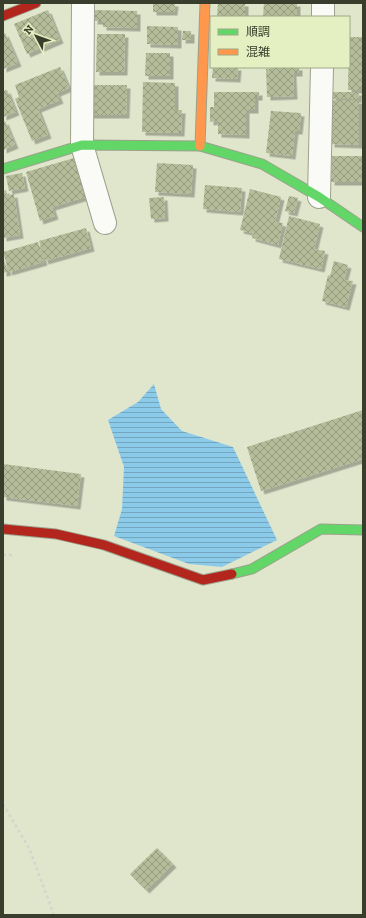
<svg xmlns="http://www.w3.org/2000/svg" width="366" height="918" viewBox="0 0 366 918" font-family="'Zilla Slab','Noto Sans JP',serif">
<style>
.water{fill:url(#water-rules)}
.building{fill:url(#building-cross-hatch);filter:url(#shadow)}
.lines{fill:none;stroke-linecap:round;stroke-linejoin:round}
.street-casing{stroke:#9ca18d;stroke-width:24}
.fast-casing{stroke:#9ca18d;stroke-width:11}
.slow-casing{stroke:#9ca18d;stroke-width:11}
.jam-casing{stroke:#9ca18d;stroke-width:11}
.path{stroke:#d4d6ce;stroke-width:2.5;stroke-dasharray:3 3;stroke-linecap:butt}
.street{stroke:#fafbf7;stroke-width:22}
.fast{stroke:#63d668;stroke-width:9}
.slow{stroke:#ff974d;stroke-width:9}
.jam{stroke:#b3261e;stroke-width:9}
</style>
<defs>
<pattern id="water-rules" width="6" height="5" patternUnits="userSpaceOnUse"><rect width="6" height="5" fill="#8ccae9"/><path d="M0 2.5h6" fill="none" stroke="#73a5bd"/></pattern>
<pattern id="building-cross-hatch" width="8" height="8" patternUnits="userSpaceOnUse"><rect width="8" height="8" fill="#b5bc9a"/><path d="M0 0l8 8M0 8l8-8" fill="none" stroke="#949a7e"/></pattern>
<filter id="shadow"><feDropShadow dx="3.5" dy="3.5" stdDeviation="0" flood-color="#0004"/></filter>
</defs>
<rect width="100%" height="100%" fill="#dfe6cc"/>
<path class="water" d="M 154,384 L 161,409 L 182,431 L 233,447 L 277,540 L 222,567 L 189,564 L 114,536 L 122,509 L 124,467 L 108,420 L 138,402 Z"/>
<g class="building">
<path d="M 153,3 L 175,3 L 174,12 L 153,12 Z"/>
<path d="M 218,3 L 245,3 L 245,17 L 217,17 Z"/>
<path d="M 264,3 L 297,3 L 297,16 L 263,17 Z"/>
<path d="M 48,10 L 60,40 L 27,54 L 14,24 Z"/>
<path d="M 95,10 L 137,11 L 137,28 L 103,27 L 103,21 L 94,21 Z"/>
<path d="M 147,26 L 178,27 L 178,45 L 147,44 Z"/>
<path d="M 183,31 L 191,31 L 191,40 L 182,40 Z"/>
<path d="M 5,33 L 18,63 L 3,69 L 3,34 Z"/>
<path d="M 97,34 L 125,34 L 124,72 L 96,72 Z"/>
<path d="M 349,37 L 363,37 L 363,90 L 348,90 Z"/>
<path d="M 146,53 L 170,53 L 170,76 L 145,76 Z"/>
<path d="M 60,67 L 69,88 L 57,93 L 60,100 L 38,109 L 48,135 L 32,141 L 15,99 L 19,97 L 15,85 Z"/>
<path d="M 213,67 L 238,67 L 237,79 L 212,78 Z"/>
<path d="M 270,67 L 299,67 L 299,73 L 293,73 L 294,96 L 267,97 L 266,69 L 270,69 Z"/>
<path d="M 143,82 L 175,83 L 175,110 L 182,110 L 181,133 L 142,132 Z"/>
<path d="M 90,85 L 127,85 L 126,115 L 89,115 Z"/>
<path d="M 7,90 L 16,112 L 3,117 L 3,91 Z"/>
<path d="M 214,92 L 259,92 L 259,97 L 255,97 L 255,110 L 246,110 L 246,135 L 218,134 L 218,121 L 210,122 L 210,107 L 214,107 Z"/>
<path d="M 332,92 L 359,92 L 358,99 L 332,99 Z"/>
<path d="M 332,100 L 359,100 L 359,145 L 331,144 Z"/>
<path d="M 271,111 L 301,113 L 299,131 L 295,131 L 292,156 L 266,153 Z"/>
<path d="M 5,121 L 15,145 L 3,150 L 3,122 Z"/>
<path d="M 332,156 L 363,156 L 363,182 L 331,182 Z"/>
<path d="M 74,158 L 85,197 L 52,207 L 55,216 L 40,221 L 26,172 Z"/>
<path d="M 157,163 L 193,165 L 191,194 L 155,192 Z"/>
<path d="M 22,173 L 25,188 L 9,191 L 6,176 Z"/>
<path d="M 205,185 L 242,188 L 240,212 L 203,209 Z"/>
<path d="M 250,189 L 281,197 L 275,222 L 283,223 L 278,245 L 252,238 L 253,233 L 240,230 Z"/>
<path d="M 6,190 L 7,196 L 14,194 L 20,235 L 3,238 L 3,191 Z"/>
<path d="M 289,196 L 298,198 L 294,213 L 285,211 Z"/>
<path d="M 164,197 L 165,218 L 151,219 L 149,198 Z"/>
<path d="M 289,216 L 320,224 L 314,249 L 325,251 L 321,269 L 279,259 Z"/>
<path d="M 86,228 L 91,248 L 45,261 L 39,241 Z"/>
<path d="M 38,242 L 44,262 L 9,272 L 3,252 Z"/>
<path d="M 3,257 L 8,272 L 3,273 Z"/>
<path d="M 334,261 L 348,265 L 344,280 L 353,281 L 346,307 L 322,301 L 328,275 L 330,276 Z"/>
<path d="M 363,410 L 363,459 L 261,491 L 247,447 Z"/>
<path d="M 3,464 L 81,474 L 77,506 L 3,497 Z"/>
<path d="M 157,848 L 173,864 L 146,890 L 130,874 Z"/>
</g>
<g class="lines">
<defs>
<g id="street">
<path d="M 83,3 L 82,145 L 105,223"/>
<path d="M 323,17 L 323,3"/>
<path d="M 319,197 L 322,67"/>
</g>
<g id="fast">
<path d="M 3,169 L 82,145 L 200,146 L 262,164 L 319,197 L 363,227"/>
<path d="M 232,574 L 252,569 L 321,529 L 363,530"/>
</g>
<path id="slow" d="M 200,146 L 205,3"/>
<g id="jam">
<path d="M 3,16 L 36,3"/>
<path d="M 3,529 L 56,534 L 104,545 L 203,580 L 232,574"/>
</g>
</defs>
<use href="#street" class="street-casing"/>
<use href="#fast" class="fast-casing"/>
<use href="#slow" class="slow-casing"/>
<use href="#jam" class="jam-casing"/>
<g class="path">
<path d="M 3,555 L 14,555"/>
<path d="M 3,804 L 29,848 L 54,915"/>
</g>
<use href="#street" class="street"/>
<use href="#fast" class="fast"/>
<use href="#slow" class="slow"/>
<use href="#jam" class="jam"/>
</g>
<rect width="366" height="918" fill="none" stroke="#393d2b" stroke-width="8"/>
<rect x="210" y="16" width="140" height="52" fill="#e5f0c2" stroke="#a0a886"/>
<rect x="218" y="29" width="20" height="6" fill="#63d668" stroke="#a0a886"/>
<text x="246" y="36" font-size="12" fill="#393d2b">順調</text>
<rect x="218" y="49" width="20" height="6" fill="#ff974d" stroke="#a0a886"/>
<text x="246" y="56" font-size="12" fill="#393d2b">混雑</text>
<g transform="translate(36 36) rotate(311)" stroke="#e5f0c2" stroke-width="3" paint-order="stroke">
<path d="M0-3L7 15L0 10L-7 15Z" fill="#393d2b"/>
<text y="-6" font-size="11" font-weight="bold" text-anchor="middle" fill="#393d2b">N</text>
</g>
</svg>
